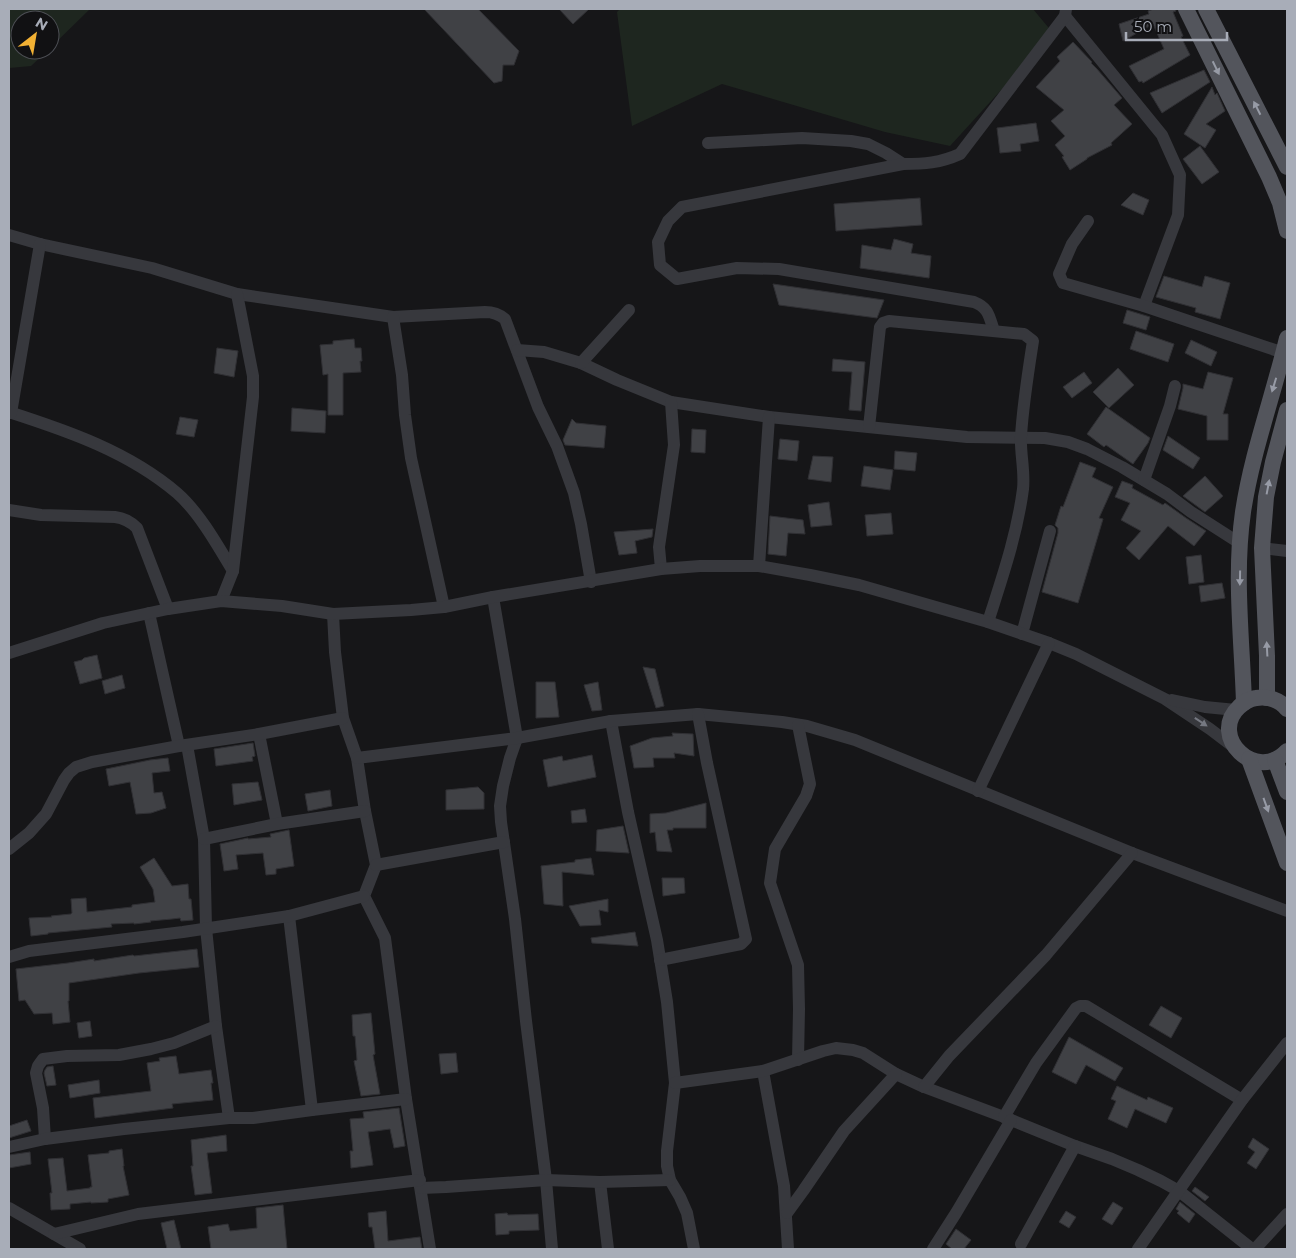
<svg xmlns="http://www.w3.org/2000/svg" width="1296" height="1258" viewBox="0 0 1296 1258" font-family="Montserrat,sans-serif">
<style>
.green{fill:#1e261f}
.building{fill:#404145;stroke:#303034}
.lines{fill:none;stroke-linecap:round;stroke-linejoin:round}
.minor{stroke:#37383d;stroke-width:12}
.major{stroke:#53555c;stroke-width:16}
.oneway{fill:#979ba6}
.oneway2{fill:#757881}
</style>
<rect width="100%" height="100%" fill="#161618"/>
<g class="green">
<path d="M 9,9 L 90,9 L 50,48 L 50,20 L 20,20 L 20,50 L 48,50 L 31,66 L 9,68 Z"/>
<path d="M 620,9 L 1033,9 L 1053,33 L 950,146 L 885,132 L 722,84 L 632,126 L 617,12 Z"/>
</g>
<g class="building">
<path d="M 424,9 L 478,9 L 519,51 L 514,65 L 503,65 L 502,81 L 494,83 Z"/>
<path d="M 559,9 L 589,9 L 573,24 Z"/>
<path d="M 1154,9 L 1175,9 L 1176,11 L 1173,12 L 1183,36 L 1181,37 L 1190,55 L 1143,83 L 1142,81 L 1139,82 L 1129,66 L 1164,49 L 1153,24 L 1123,41 L 1119,24 L 1149,14 L 1148,11 Z"/>
<path d="M 1073,42 L 1092,62 L 1091,63 L 1097,69 L 1122,98 L 1114,105 L 1132,124 L 1111,143 L 1112,145 L 1087,158 L 1087,159 L 1070,170 L 1062,157 L 1064,156 L 1055,145 L 1065,136 L 1051,121 L 1064,110 L 1036,87 L 1060,61 L 1057,57 Z"/>
<path d="M 1204,70 L 1210,82 L 1162,113 L 1150,93 Z"/>
<path d="M 1212,87 L 1215,95 L 1217,93 L 1225,111 L 1206,124 L 1216,130 L 1205,148 L 1184,134 Z"/>
<path d="M 1036,123 L 1039,141 L 1020,144 L 1021,151 L 1000,153 L 997,128 Z"/>
<path d="M 1200,146 L 1219,172 L 1202,184 L 1183,159 Z"/>
<path d="M 1133,193 L 1149,200 L 1143,215 L 1121,205 Z"/>
<path d="M 920,198 L 922,225 L 836,231 L 834,204 Z"/>
<path d="M 894,239 L 913,244 L 911,253 L 931,256 L 929,278 L 860,268 L 862,245 L 891,250 Z"/>
<path d="M 1164,276 L 1202,287 L 1205,276 L 1230,283 L 1220,319 L 1195,312 L 1196,308 L 1156,297 Z"/>
<path d="M 773,284 L 884,300 L 877,318 L 779,305 Z"/>
<path d="M 1127,310 L 1150,317 L 1146,330 L 1123,323 Z"/>
<path d="M 1136,331 L 1174,344 L 1168,362 L 1130,349 Z"/>
<path d="M 354,339 L 355,348 L 361,348 L 362,361 L 360,361 L 361,372 L 343,373 L 343,415 L 328,415 L 328,374 L 323,375 L 320,345 L 333,344 L 333,341 Z"/>
<path d="M 1191,340 L 1217,352 L 1211,366 L 1185,353 Z"/>
<path d="M 217,348 L 238,351 L 234,377 L 214,373 Z"/>
<path d="M 833,359 L 865,362 L 861,411 L 849,410 L 852,372 L 832,371 Z"/>
<path d="M 1118,368 L 1134,385 L 1109,408 L 1093,392 Z"/>
<path d="M 1084,372 L 1092,383 L 1072,398 L 1063,387 Z"/>
<path d="M 1208,372 L 1233,378 L 1223,414 L 1228,414 L 1228,440 L 1207,440 L 1207,416 L 1178,409 L 1183,388 L 1183,384 L 1203,389 Z"/>
<path d="M 1106,407 L 1150,438 L 1148,443 L 1133,464 L 1106,445 L 1104,447 L 1087,434 Z"/>
<path d="M 292,408 L 326,411 L 325,433 L 291,431 Z"/>
<path d="M 180,417 L 198,420 L 194,437 L 176,434 Z"/>
<path d="M 572,419 L 576,423 L 606,426 L 604,448 L 565,445 L 563,440 Z"/>
<path d="M 692,429 L 706,430 L 705,453 L 691,452 Z"/>
<path d="M 1168,436 L 1200,458 L 1193,469 L 1163,450 Z"/>
<path d="M 780,439 L 799,441 L 797,461 L 778,459 Z"/>
<path d="M 895,451 L 917,453 L 915,471 L 894,469 Z"/>
<path d="M 813,456 L 833,457 L 831,482 L 808,479 Z"/>
<path d="M 1080,462 L 1096,468 L 1092,477 L 1113,487 L 1099,518 L 1103,519 L 1078,603 L 1042,592 L 1058,533 L 1058,528 L 1055,525 L 1061,506 L 1063,507 Z"/>
<path d="M 864,466 L 893,470 L 890,490 L 861,486 Z"/>
<path d="M 1205,476 L 1223,496 L 1205,512 L 1183,496 Z"/>
<path d="M 1122,481 L 1133,485 L 1132,488 L 1163,505 L 1165,503 L 1186,518 L 1206,531 L 1194,546 L 1168,526 L 1139,560 L 1126,548 L 1141,531 L 1121,520 L 1130,503 L 1115,497 Z"/>
<path d="M 829,502 L 832,525 L 811,527 L 808,505 Z"/>
<path d="M 891,513 L 893,534 L 867,536 L 865,515 Z"/>
<path d="M 770,516 L 803,520 L 805,534 L 788,533 L 786,556 L 768,554 Z"/>
<path d="M 653,529 L 652,537 L 635,541 L 637,553 L 619,555 L 614,532 Z"/>
<path d="M 1201,555 L 1204,582 L 1189,584 L 1186,557 Z"/>
<path d="M 1222,583 L 1225,598 L 1201,602 L 1199,586 Z"/>
<path d="M 97,655 L 102,678 L 80,684 L 74,662 L 82,660 L 84,658 Z"/>
<path d="M 643,667 L 655,669 L 664,706 L 656,708 Z"/>
<path d="M 122,675 L 125,688 L 105,694 L 102,681 Z"/>
<path d="M 536,682 L 555,682 L 559,717 L 536,718 Z"/>
<path d="M 598,682 L 602,710 L 592,711 L 584,685 Z"/>
<path d="M 672,733 L 693,734 L 694,756 L 674,753 L 675,758 L 653,758 L 654,767 L 634,768 L 630,746 L 652,738 L 673,736 Z"/>
<path d="M 253,743 L 255,756 L 252,757 L 253,761 L 216,766 L 214,749 Z"/>
<path d="M 592,755 L 596,777 L 548,787 L 543,760 L 562,756 L 563,761 Z"/>
<path d="M 168,758 L 170,771 L 152,773 L 154,793 L 162,792 L 166,808 L 151,813 L 136,814 L 130,782 L 109,786 L 106,769 L 150,760 Z"/>
<path d="M 258,782 L 262,800 L 234,805 L 232,784 Z"/>
<path d="M 478,787 L 484,793 L 484,809 L 446,810 L 446,790 Z"/>
<path d="M 330,790 L 332,806 L 308,811 L 305,794 Z"/>
<path d="M 706,803 L 706,828 L 673,828 L 673,830 L 667,830 L 672,852 L 657,851 L 655,832 L 650,833 L 650,814 L 666,813 Z"/>
<path d="M 585,809 L 587,822 L 572,823 L 571,811 Z"/>
<path d="M 623,826 L 629,853 L 596,851 L 597,830 Z"/>
<path d="M 289,830 L 294,866 L 276,869 L 276,874 L 266,875 L 263,853 L 236,855 L 238,869 L 224,871 L 220,844 L 248,838 L 248,839 L 271,837 L 270,834 Z"/>
<path d="M 154,858 L 172,886 L 188,884 L 189,899 L 191,899 L 193,920 L 181,921 L 180,918 L 172,919 L 150,921 L 151,922 L 134,924 L 134,923 L 111,924 L 112,927 L 48,933 L 48,934 L 31,936 L 29,918 L 52,917 L 51,916 L 71,914 L 72,913 L 71,899 L 86,898 L 87,912 L 132,907 L 132,905 L 155,902 L 153,889 L 140,867 Z"/>
<path d="M 591,858 L 594,875 L 562,872 L 563,906 L 544,904 L 541,866 L 575,862 L 575,860 Z"/>
<path d="M 662,878 L 684,878 L 685,893 L 663,896 Z"/>
<path d="M 608,899 L 608,912 L 599,910 L 601,925 L 580,926 L 569,906 Z"/>
<path d="M 635,932 L 638,946 L 592,943 L 591,938 Z"/>
<path d="M 197,949 L 199,967 L 139,973 L 69,983 L 69,1001 L 68,1001 L 70,1022 L 53,1024 L 52,1013 L 34,1014 L 25,1000 L 19,1001 L 16,969 L 68,963 L 94,959 L 94,961 L 133,955 L 134,956 Z"/>
<path d="M 1161,1006 L 1182,1018 L 1171,1038 L 1149,1025 Z"/>
<path d="M 371,1013 L 375,1054 L 373,1055 L 380,1094 L 361,1096 L 354,1061 L 357,1060 L 355,1036 L 353,1036 L 352,1015 Z"/>
<path d="M 90,1021 L 92,1036 L 79,1038 L 77,1023 Z"/>
<path d="M 1069,1037 L 1123,1068 L 1115,1081 L 1086,1065 L 1076,1084 L 1052,1072 Z"/>
<path d="M 456,1053 L 458,1072 L 441,1074 L 439,1054 Z"/>
<path d="M 176,1056 L 179,1074 L 211,1070 L 213,1083 L 211,1083 L 213,1100 L 172,1104 L 173,1108 L 95,1118 L 93,1098 L 151,1091 L 147,1063 L 160,1061 L 159,1058 Z"/>
<path d="M 53,1066 L 56,1085 L 47,1086 L 44,1073 L 45,1070 L 47,1067 Z"/>
<path d="M 99,1080 L 100,1093 L 70,1098 L 68,1085 Z"/>
<path d="M 1117,1086 L 1147,1100 L 1148,1097 L 1173,1108 L 1166,1123 L 1135,1109 L 1127,1128 L 1108,1119 L 1116,1101 L 1111,1099 Z"/>
<path d="M 399,1108 L 405,1146 L 394,1148 L 390,1129 L 368,1132 L 373,1165 L 351,1168 L 350,1151 L 353,1151 L 350,1119 L 364,1118 L 363,1112 Z"/>
<path d="M 27,1120 L 31,1131 L 9,1138 L 9,1126 Z"/>
<path d="M 226,1135 L 227,1151 L 207,1153 L 212,1193 L 195,1195 L 191,1166 L 193,1166 L 191,1140 Z"/>
<path d="M 1253,1138 L 1269,1149 L 1256,1169 L 1247,1163 L 1255,1152 L 1248,1147 Z"/>
<path d="M 122,1149 L 124,1166 L 123,1166 L 129,1195 L 108,1199 L 108,1202 L 91,1203 L 91,1202 L 70,1204 L 70,1209 L 51,1210 L 50,1193 L 52,1193 L 48,1159 L 63,1158 L 67,1191 L 90,1188 L 90,1187 L 92,1187 L 88,1155 L 109,1153 L 109,1151 Z"/>
<path d="M 30,1152 L 31,1164 L 9,1168 L 9,1155 Z"/>
<path d="M 1195,1187 L 1209,1197 L 1205,1201 L 1192,1191 Z"/>
<path d="M 1113,1202 L 1123,1208 L 1112,1225 L 1102,1219 Z"/>
<path d="M 1180,1202 L 1195,1214 L 1189,1223 L 1177,1213 L 1179,1211 L 1176,1209 Z"/>
<path d="M 283,1205 L 287,1249 L 211,1249 L 208,1227 L 228,1224 L 230,1231 L 257,1228 L 256,1208 Z"/>
<path d="M 386,1211 L 388,1241 L 420,1237 L 422,1249 L 375,1249 L 372,1227 L 369,1227 L 368,1213 Z"/>
<path d="M 1066,1211 L 1076,1217 L 1069,1228 L 1059,1222 Z"/>
<path d="M 507,1213 L 508,1215 L 538,1214 L 539,1230 L 509,1231 L 509,1234 L 496,1235 L 495,1214 Z"/>
<path d="M 174,1220 L 181,1249 L 167,1249 L 161,1223 Z"/>
<path d="M 956,1229 L 971,1240 L 964,1249 L 952,1249 L 946,1244 Z"/>
</g>
<g class="lines">
<g class="minor">
<path d="M 1065,16 L 1162,135 L 1180,175 L 1178,215 L 1144,306"/>
<path d="M 708,143 L 802,138 L 851,141 L 868,144 L 886,153 L 903,164"/>
<path d="M 1088,221 L 1072,244 L 1059,274 L 1063,283 L 1144,306 L 1284,353"/>
<path d="M 9,235 L 40,244 L 152,268 L 237,294 L 393,317 L 485,312 C 494,312 499,314 505,319 L 538,407 L 557,446 L 574,493 L 581,524 L 591,582"/>
<path d="M 393,317 L 402,375 L 405,415 L 411,458 L 444,607"/>
<path d="M 994,331 C 989,316 989,308 974,302 L 779,269 L 737,268 L 677,279 L 660,265 L 658,242 L 668,221 L 682,207 L 903,164 C 924,164 940,163 960,154 L 1065,16 L 1066,9"/>
<path d="M 517,350 L 544,352 L 581,363 L 617,380 L 671,402 L 769,417 L 967,437 L 1045,438 L 1068,442 L 1087,449 L 1122,467 L 1167,494 L 1191,512 L 1241,544"/>
<path d="M 581,363 L 629,310"/>
<path d="M 9,412 C 68,431 129,452 177,493 C 199,512 218,546 233,571"/>
<path d="M 11,413 L 40,244"/>
<path d="M 869,427 L 880,327 L 883,323 L 889,321 L 1024,334 L 1033,341 C 1028,373 1023,404 1021,436 C 1020,453 1025,471 1023,489 C 1017,535 1002,578 988,622"/>
<path d="M 1144,480 L 1170,406 L 1175,386"/>
<path d="M 9,510 L 41,515 L 115,517 C 124,518 130,521 137,528 L 168,609"/>
<path d="M 1262,548 L 1287,551"/>
<path d="M 759,566 L 769,417"/>
<path d="M 661,569 L 659,547 L 674,445 L 671,402"/>
<path d="M 493,597 L 517,738 L 510,758 L 503,786 L 500,806 L 501,822 L 515,919 L 526,1021 L 546,1180 L 552,1249"/>
<path d="M 221,601 L 233,571 L 253,397 L 253,376 L 237,294"/>
<path d="M 149,613 L 179,746"/>
<path d="M 333,614 L 335,652 L 343,718 L 357,758 L 365,811 L 376,865 L 364,896 L 385,938 L 406,1099 L 430,1249"/>
<path d="M 1022,634 L 1050,531"/>
<path d="M 9,653 L 103,623 L 168,609 L 221,601 L 282,606 L 333,614 L 411,610 L 444,607 L 493,597 L 661,569 L 700,566 L 759,566 L 810,575 L 859,585 L 988,622 L 1049,643 L 1076,654 L 1165,699 L 1210,729 L 1235,748"/>
<path d="M 1172,700 L 1205,707 L 1236,710"/>
<path d="M 611,721 L 628,812 L 657,940 L 667,1002 L 675,1083 L 667,1151 L 667,1166 L 670,1180 L 680,1197 L 687,1213 L 694,1249"/>
<path d="M 259,734 L 277,824"/>
<path d="M 187,745 L 204,839 L 206,928 L 216,1026 L 229,1118"/>
<path d="M 357,758 L 517,738 L 611,721 L 698,714 L 782,722 L 807,726 L 855,740 L 1132,853 L 1287,911"/>
<path d="M 978,791 L 1049,643"/>
<path d="M 204,839 L 277,824 L 365,811"/>
<path d="M 9,849 L 29,833 L 46,814 L 64,780 L 69,773 L 76,767 L 92,762 L 179,746 L 259,734 L 343,718"/>
<path d="M 376,865 L 504,842"/>
<path d="M 289,916 L 312,1110"/>
<path d="M 9,957 L 29,951 L 183,932 L 289,916 L 364,896"/>
<path d="M 660,960 L 741,944 L 746,939 L 707,763 L 698,714"/>
<path d="M 798,1060 L 799,1009 L 798,965 L 770,883 L 775,849 L 806,796 L 810,784 L 798,725"/>
<path d="M 763,1071 L 784,1186 L 788,1249"/>
<path d="M 675,1083 L 763,1071 L 823,1051 L 836,1048 L 853,1050 L 863,1053 L 896,1074 L 924,1087 L 1004,1117 L 1075,1146 L 1112,1159 L 1138,1170 L 1161,1181 L 1179,1191 L 1252,1249"/>
<path d="M 924,1087 L 949,1056 L 1046,955 L 1132,853"/>
<path d="M 1004,1117 L 1036,1063 L 1076,1008 L 1080,1006 L 1086,1006 L 1242,1100"/>
<path d="M 45,1139 L 43,1108 L 36,1073 L 38,1066 L 43,1059 L 67,1056 L 119,1055 L 151,1049 L 174,1043 L 216,1026"/>
<path d="M 9,1147 L 45,1139 L 124,1129 L 229,1118 L 253,1118 L 312,1110 L 406,1099"/>
<path d="M 600,1182 L 608,1249"/>
<path d="M 421,1188 L 446,1187 L 546,1180 L 600,1182 L 670,1180"/>
<path d="M 9,1208 L 80,1249"/>
<path d="M 787,1213 L 803,1191 L 844,1131 L 896,1074"/>
<path d="M 54,1234 L 138,1214 L 420,1180"/>
<path d="M 1021,1244 L 1075,1146"/>
<path d="M 933,1249 L 956,1213 L 1011,1120"/>
<path d="M 1138,1249 L 1223,1127 L 1242,1100 L 1287,1043"/>
<path d="M 1255,1249 L 1287,1214"/>
</g>
<g class="major">
<path d="M 1186,9 L 1269,177 L 1280,203 L 1287,231"/>
<path d="M 1206,9 L 1287,167"/>
<path d="M 1267,698 L 1267,656 L 1262,548 L 1266,497 L 1273,462 L 1287,410"/>
<path d="M 1244,703 C 1242,640 1234,575 1243,512 C 1252,452 1273,397 1287,338"/>
<path d="M 1287,709 C 1280,700 1268,696 1256,698 C 1249,699 1244,702 1239,707 C 1208,736 1256,784 1287,751"/>
<path d="M 1249,759 L 1287,863"/>
<path d="M 1275,760 L 1287,792"/>
</g>
</g>
<defs><path id="oneway-solid" d="M-6-.8H1V-3.2L6.5 0L1 3.2V.8H-6Z" transform="scale(1.25)"/></defs>
<g class="oneway">
<use href="#oneway-solid" transform="translate(1216 68) rotate(64)"/>
<use href="#oneway-solid" transform="translate(1257 108) rotate(-117)"/>
<use href="#oneway-solid" transform="translate(1274 385) rotate(107)"/>
<use href="#oneway-solid" transform="translate(1268 487) rotate(-79)"/>
<use href="#oneway-solid" transform="translate(1240 578) rotate(91)"/>
<use href="#oneway-solid" transform="translate(1267 649) rotate(-93)"/>
<use href="#oneway-solid" transform="translate(1266 805) rotate(70)"/>
</g>
<use class="oneway2" href="#oneway-solid" transform="translate(1201 722) rotate(34)"/>
<rect width="1296" height="1258" fill="none" stroke="#a8adb8" stroke-width="20"/>
<g transform="translate(35 35) rotate(31)"><circle r="24" fill="#111113" stroke="#4d4f55"/>
<path d="M0-4L9 19L0 12L-9 19Z" fill="#f2b134"/>
<text y="-8" font-size="14" font-weight="bold" text-anchor="middle" fill="#a8adb8">N</text>
</g>
<path d="M1126 32v8h101v-8" fill="none" stroke="#a8adb8" stroke-width="2.5"/>
<text x="1134" y="32" font-size="15" fill="#a8adb8" stroke="#111113" stroke-width="4" paint-order="stroke">50 m</text>
</svg>
